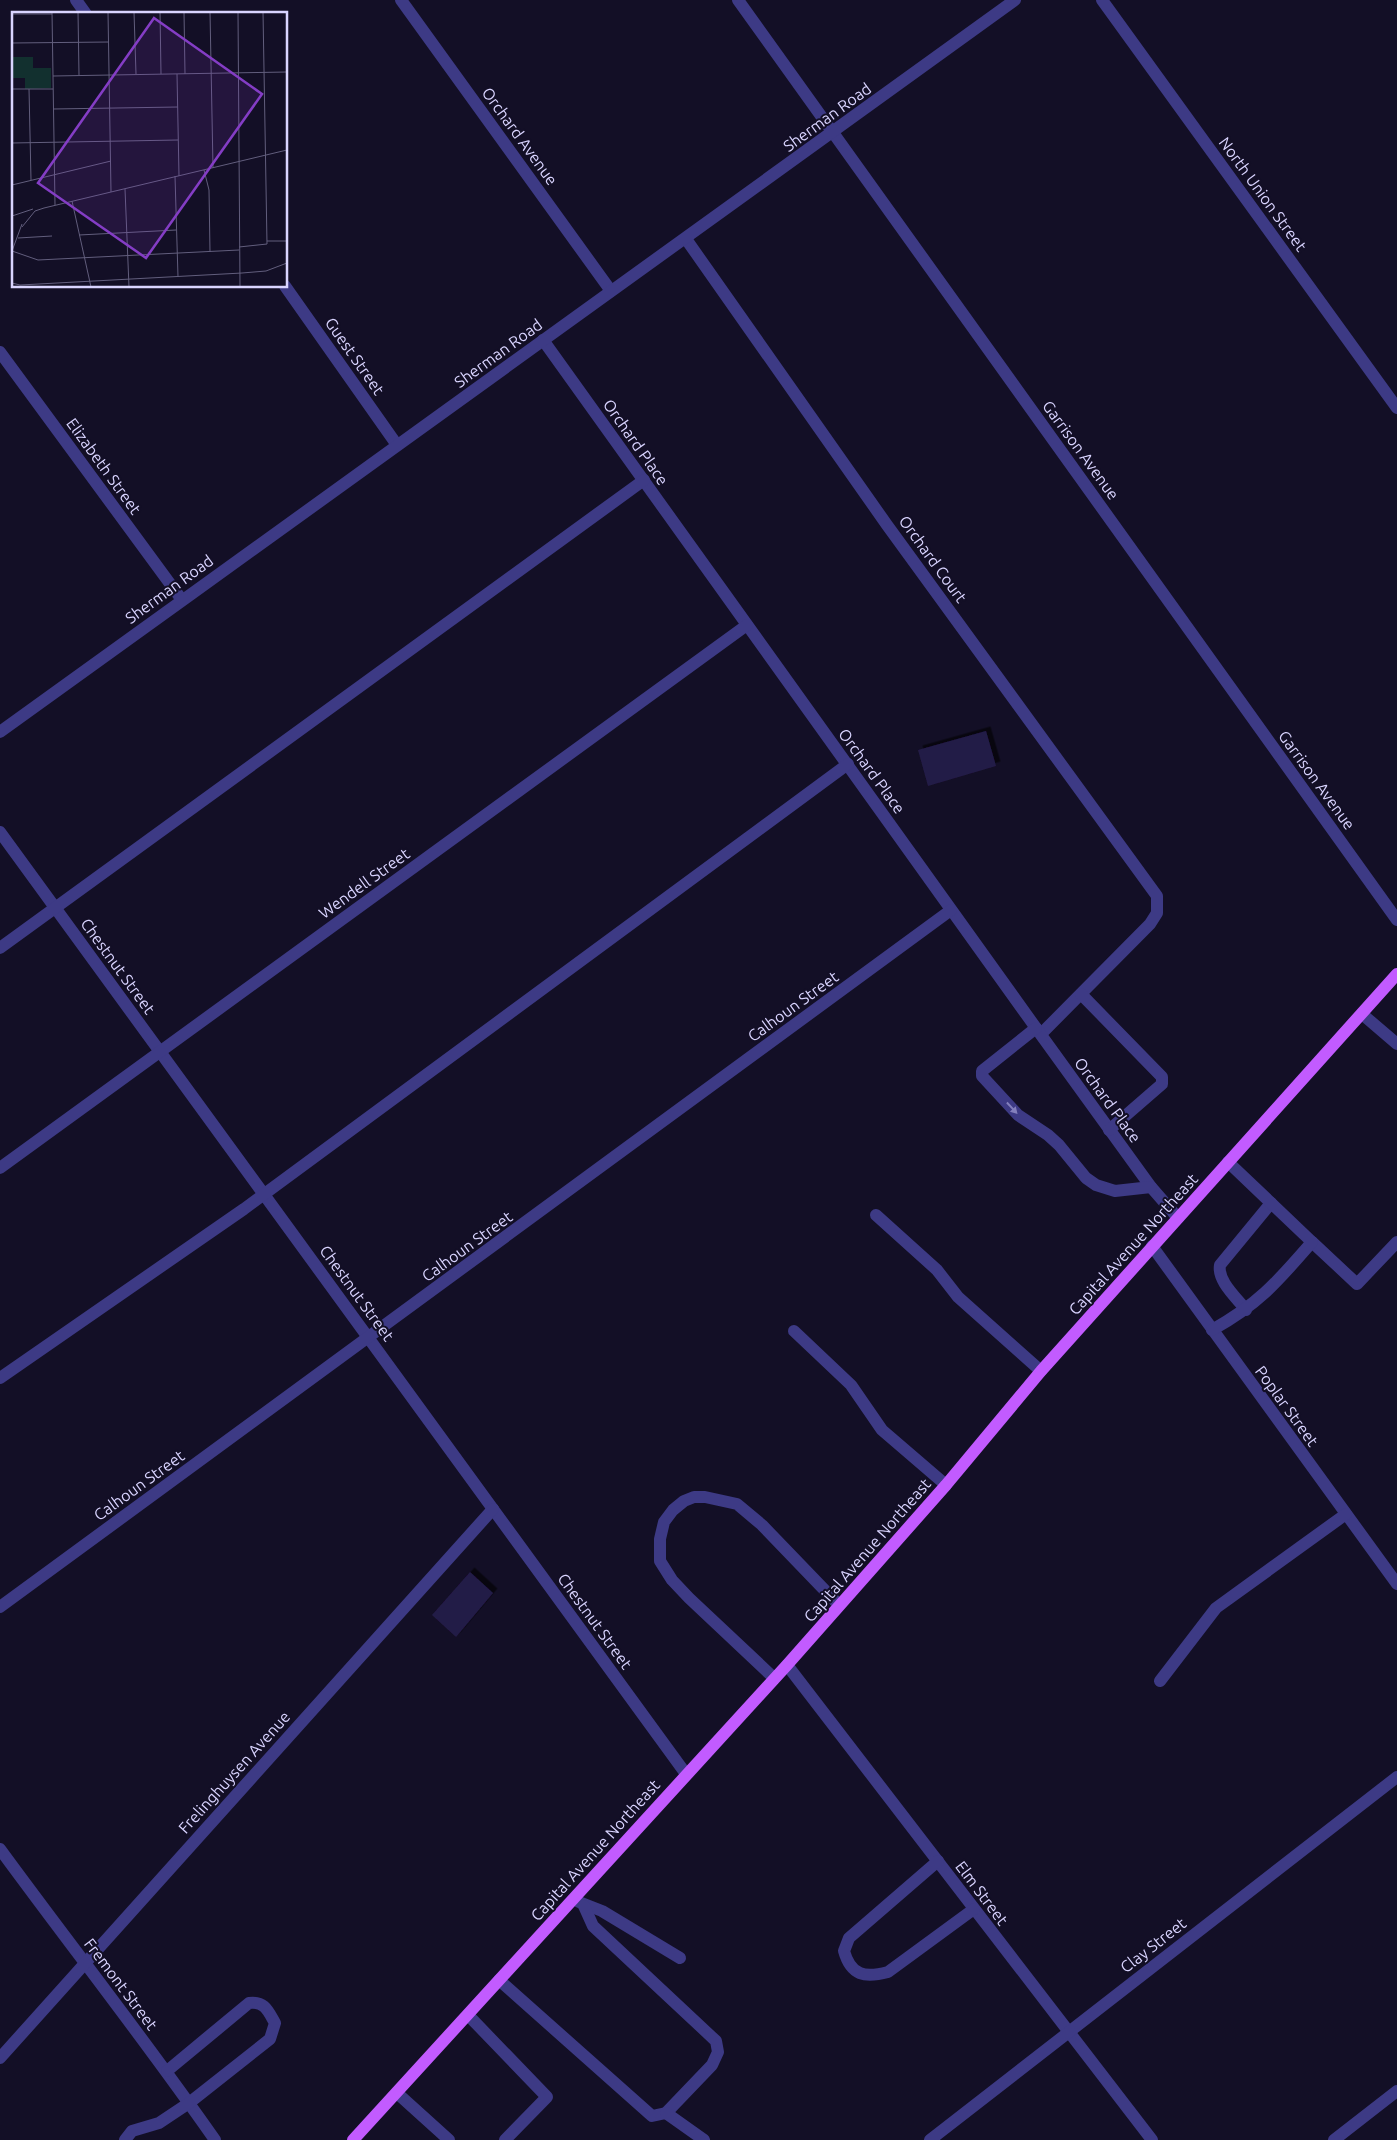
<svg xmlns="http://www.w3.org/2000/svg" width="1397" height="2140" viewBox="0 0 1397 2140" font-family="Ubuntu,sans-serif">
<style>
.building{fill:#241b47;filter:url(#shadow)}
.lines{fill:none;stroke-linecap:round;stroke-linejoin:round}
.minor{stroke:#3d3a85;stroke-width:12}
.major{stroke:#c25bff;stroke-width:12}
.oneway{fill:#837fbc}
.labels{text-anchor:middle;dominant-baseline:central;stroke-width:4;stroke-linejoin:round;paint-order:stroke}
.street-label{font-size:16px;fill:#d9d4ff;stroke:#130f26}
.inset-road{fill:none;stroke:#625e7d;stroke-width:1}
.view{fill:#843dc5;fill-opacity:0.15;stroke:#843dc5;stroke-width:2.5}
.inset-edge{fill:none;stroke:#d9d4ff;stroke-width:2.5}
</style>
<defs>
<filter id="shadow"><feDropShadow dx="4.5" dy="-4.5" stdDeviation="0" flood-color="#0009"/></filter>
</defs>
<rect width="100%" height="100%" fill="#130f26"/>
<g class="building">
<path d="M 986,731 L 996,766 L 928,786 L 918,750 Z"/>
<path d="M 470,1572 L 493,1593 L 456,1637 L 432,1615 Z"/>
</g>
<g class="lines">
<g class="minor">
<path d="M 76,0 L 86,14"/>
<path d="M 401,0 L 611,291"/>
<path d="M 738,0 L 1397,920"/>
<path d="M 1102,0 L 1397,408"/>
<path d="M 686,239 L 887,525 L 1157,896 L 1157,913 L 1150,924 L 1041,1034"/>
<path d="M 285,286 L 397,445"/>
<path d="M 543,340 L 1036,1028 L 1151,1187 L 1178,1218"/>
<path d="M 0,352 L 182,600"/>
<path d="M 0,732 C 338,488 677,246 1015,0"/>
<path d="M 0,832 L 686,1774"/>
<path d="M 0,948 L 644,480"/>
<path d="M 1081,994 L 1162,1077 L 1162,1084 L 1109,1130"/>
<path d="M 1362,1014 L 1397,1044"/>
<path d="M 1036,1028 L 982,1071 L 982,1076 L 1018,1115 L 1048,1135 L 1059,1145 L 1086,1178 L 1096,1185 L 1115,1191 L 1151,1187"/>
<path d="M 0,1168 L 747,625"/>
<path d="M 876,1215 L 937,1270 L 958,1297 L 1041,1371"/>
<path d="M 1312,1242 L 1357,1284 L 1397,1242"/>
<path d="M 1152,1246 L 1397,1584"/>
<path d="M 1246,1310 C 1237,1298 1217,1281 1220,1265 L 1271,1203"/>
<path d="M 1212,1330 C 1259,1304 1278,1281 1312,1242 L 1228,1162"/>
<path d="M 794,1331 L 851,1385 L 882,1430 L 946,1485"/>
<path d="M 0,1378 L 244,1209 L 848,764"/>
<path d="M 0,1607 L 951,910"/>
<path d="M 787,1665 L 1152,2140"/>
<path d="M 774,1678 L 689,1598 L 672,1580 L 660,1561 L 660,1539 L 664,1522 L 673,1510 L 684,1501 L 694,1497 L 705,1497 L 737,1504 L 762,1525 L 839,1605"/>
<path d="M 1160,1681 L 1216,1608 L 1346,1514"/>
<path d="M 0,1849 C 71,1946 146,2041 215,2140"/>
<path d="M 938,1861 L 849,1938 L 844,1951 C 851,1976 865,1978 888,1972 L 974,1909"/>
<path d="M 579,1902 L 602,1911 L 680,1958"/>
<path d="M 499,1980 L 652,2116 L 666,2113 L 712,2065 L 718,2052 L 716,2041 L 593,1926 L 584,1906"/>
<path d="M 468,2015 L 547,2097 L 505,2140"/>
<path d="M 0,2058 L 493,1509"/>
<path d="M 397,2093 L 449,2140"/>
<path d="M 666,2113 L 704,2140"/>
<path d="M 125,2140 L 132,2131 L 159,2123 L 189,2103 L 270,2039 L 275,2023 C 268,2011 265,2001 249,2003 L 167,2071"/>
<path d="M 930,2140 L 1397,1777"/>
<path d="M 1334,2140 L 1397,2091"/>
</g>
<path class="major" d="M 353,2140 L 787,1665 L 946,1485 L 1041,1371 L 1397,974"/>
</g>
<defs><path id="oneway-solid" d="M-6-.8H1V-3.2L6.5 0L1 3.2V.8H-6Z" transform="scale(1.25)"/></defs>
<use class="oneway" href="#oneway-solid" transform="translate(1012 1108) rotate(47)"/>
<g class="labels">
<g class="street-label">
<text transform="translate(827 117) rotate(-36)">Sherman Road</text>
<text transform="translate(520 136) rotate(54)">Orchard Avenue</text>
<text transform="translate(1263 194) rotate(54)">North Union Street</text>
<text transform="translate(498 353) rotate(-36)">Sherman Road</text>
<text transform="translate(355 356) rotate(55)">Guest Street</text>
<text transform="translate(636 442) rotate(55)">Orchard Place</text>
<text transform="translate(1081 450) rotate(54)">Garrison Avenue</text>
<text transform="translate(104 466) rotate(54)">Elizabeth Street</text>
<text transform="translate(933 559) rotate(54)">Orchard Court</text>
<text transform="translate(169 589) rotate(-36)">Sherman Road</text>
<text transform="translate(872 771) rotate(54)">Orchard Place</text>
<text transform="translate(1317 780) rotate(54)">Garrison Avenue</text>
<text transform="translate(364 883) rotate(-36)">Wendell Street</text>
<text transform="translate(118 966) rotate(54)">Chestnut Street</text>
<text transform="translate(793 1006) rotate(-36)">Calhoun Street</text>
<text transform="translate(1108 1100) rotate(54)">Orchard Place</text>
<text transform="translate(1133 1244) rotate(-48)">Capital Avenue Northeast</text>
<text transform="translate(467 1246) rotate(-36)">Calhoun Street</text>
<text transform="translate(357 1293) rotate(54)">Chestnut Street</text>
<text transform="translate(1287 1406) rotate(54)">Poplar Street</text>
<text transform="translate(139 1485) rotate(-36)">Calhoun Street</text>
<text transform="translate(867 1550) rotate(-49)">Capital Avenue Northeast</text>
<text transform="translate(595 1621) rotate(54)">Chestnut Street</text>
<text transform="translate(234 1772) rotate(-48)">Frelinghuysen Avenue</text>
<text transform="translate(595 1850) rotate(-48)">Capital Avenue Northeast</text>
<text transform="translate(982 1893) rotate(53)">Elm Street</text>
<text transform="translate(1153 1945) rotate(-38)">Clay Street</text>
<text transform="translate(121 1984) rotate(53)">Fremont Street</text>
</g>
</g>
<g transform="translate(12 12)">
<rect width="275" height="275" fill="#130f26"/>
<path d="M 0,45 L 21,45 L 21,56 L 39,56 L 39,76 L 13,77 L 13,66 L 0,66 Z" fill="#12302f"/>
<path class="inset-road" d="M 40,0 L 43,193M 66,0 L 67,63M 96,0 L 99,180M 122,0 L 124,62M 148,0 L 149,62M 172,0 L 173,62M 198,0 L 201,156M 226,0 L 228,275M 0,2 L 40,2M 0,31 L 97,30M 165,62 L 167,164M 41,64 L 275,60M 0,77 L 41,77M 17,77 L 19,168M 41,97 L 166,95M 0,131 L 166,128M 192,158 L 197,178 L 198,240M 163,164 L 166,265M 0,173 L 99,149M 113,177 L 117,275M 60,189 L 79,275M 0,204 L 21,197M 10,215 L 23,199 L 32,196 L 275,138M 67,223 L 164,218M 6,226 L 40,224M 255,229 L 275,229M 227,235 L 255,232 L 251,0M 0,239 L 26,248 L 227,238M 0,239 L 10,212M 0,271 L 8,273 L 230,261 L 254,259 L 275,251"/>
<path class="view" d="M 142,6 L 250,82 L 134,246 L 26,171 Z"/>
<rect width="275" height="275" class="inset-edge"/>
</g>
</svg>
